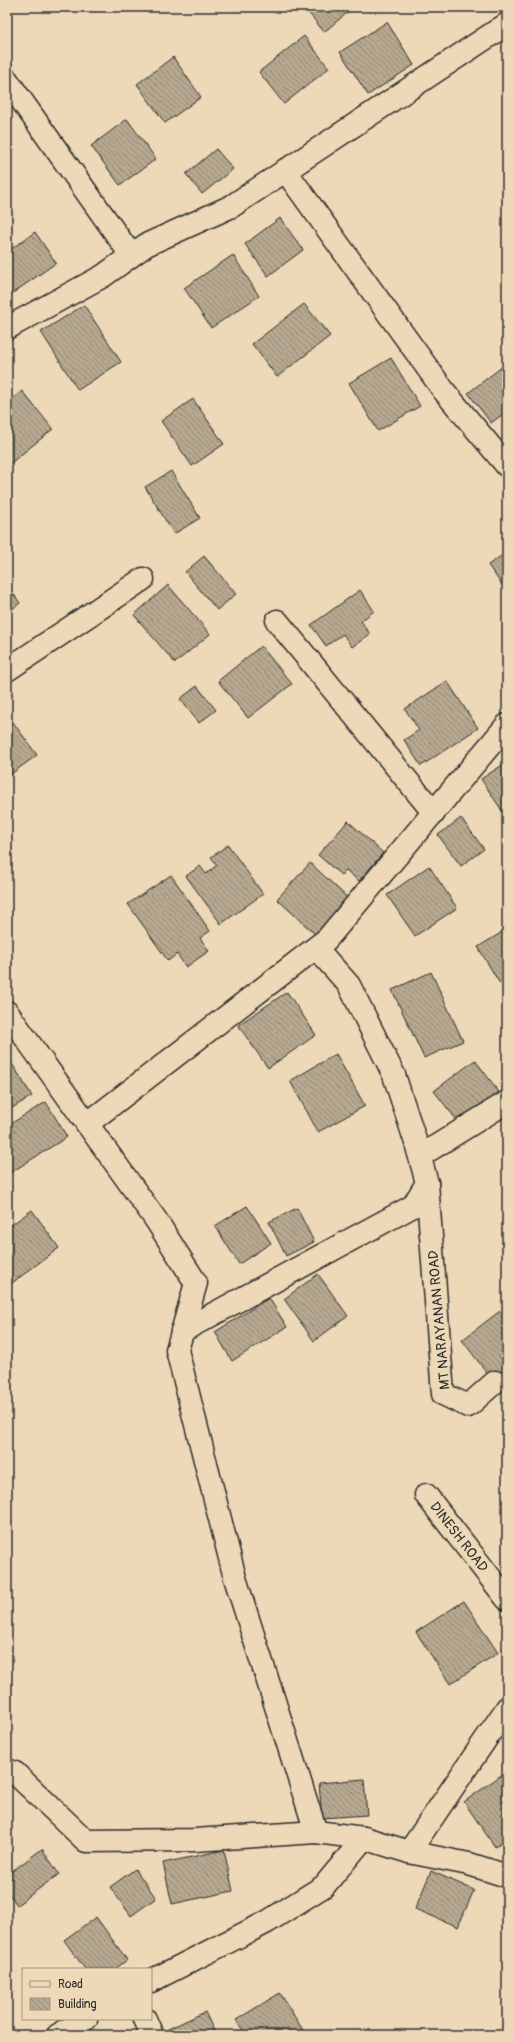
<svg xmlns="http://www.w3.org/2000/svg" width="514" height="2042" viewBox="0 0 514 2042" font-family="Pangolin,sans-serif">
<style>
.building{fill:url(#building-back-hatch);stroke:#2b2b2b}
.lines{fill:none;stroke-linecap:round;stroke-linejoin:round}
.minor-casing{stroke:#2b2b2b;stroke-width:25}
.minor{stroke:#edd9b7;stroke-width:22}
.labels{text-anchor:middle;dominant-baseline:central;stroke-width:3.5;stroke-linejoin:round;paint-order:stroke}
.street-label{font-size:14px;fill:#2b2b2b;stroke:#edd9b7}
</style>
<defs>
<pattern id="building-back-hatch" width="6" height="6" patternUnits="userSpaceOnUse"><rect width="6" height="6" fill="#b7a890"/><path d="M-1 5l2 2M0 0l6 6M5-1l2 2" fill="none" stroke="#958976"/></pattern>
</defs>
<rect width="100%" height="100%" fill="#edd9b7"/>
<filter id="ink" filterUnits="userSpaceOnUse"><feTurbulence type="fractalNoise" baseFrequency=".025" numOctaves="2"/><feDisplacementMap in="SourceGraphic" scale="8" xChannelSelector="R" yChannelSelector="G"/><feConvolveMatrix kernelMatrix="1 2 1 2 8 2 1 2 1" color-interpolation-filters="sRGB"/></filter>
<g filter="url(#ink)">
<g class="building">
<path d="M 304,7 L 354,7 L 324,32 Z"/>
<path d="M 387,22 L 414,65 L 368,95 L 340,52 Z"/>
<path d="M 304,36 L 329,68 L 284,104 L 259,72 Z"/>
<path d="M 173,57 L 201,97 L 165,123 L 137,84 Z"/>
<path d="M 127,119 L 156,159 L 120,185 L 91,146 Z"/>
<path d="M 216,149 L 233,169 L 202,194 L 186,174 Z"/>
<path d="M 280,218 L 303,250 L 268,276 L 245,244 Z"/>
<path d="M 35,232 L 56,263 L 10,295 L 7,290 L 7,252 Z"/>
<path d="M 233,255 L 259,296 L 211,328 L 184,288 Z"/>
<path d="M 304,304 L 330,336 L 277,377 L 252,344 Z"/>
<path d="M 84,305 L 121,362 L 78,390 L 41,332 Z"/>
<path d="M 391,358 L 420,406 L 378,431 L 349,383 Z"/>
<path d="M 507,363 L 507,411 L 491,423 L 468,393 Z"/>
<path d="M 22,391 L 53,429 L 7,466 L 7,403 Z"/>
<path d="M 193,399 L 224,444 L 192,466 L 161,421 Z"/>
<path d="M 171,471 L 200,518 L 174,534 L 145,487 Z"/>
<path d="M 507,552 L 507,592 L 488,565 Z"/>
<path d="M 204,556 L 236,594 L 217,610 L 185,572 Z"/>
<path d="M 7,585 L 20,603 L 7,613 Z"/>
<path d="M 168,585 L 210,634 L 175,663 L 134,615 Z"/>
<path d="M 360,590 L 374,611 L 361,621 L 370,634 L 352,647 L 343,634 L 326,646 L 311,625 Z"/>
<path d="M 261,646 L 292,684 L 248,718 L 218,681 Z"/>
<path d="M 447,681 L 478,728 L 421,766 L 404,740 L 419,730 L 405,709 Z"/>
<path d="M 197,686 L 216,710 L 199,723 L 180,699 Z"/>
<path d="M 7,714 L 37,755 L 7,777 Z"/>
<path d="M 507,762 L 507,818 L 481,779 Z"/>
<path d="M 461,818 L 484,849 L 461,866 L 438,835 Z"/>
<path d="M 348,821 L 383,853 L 359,881 L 346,870 L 341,875 L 318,855 Z"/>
<path d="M 228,845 L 263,894 L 221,924 L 186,876 L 200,866 L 206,874 L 217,865 L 211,857 Z"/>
<path d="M 310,863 L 350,900 L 317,936 L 277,899 Z"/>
<path d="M 429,866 L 457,908 L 415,936 L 387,895 Z"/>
<path d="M 171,875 L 210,931 L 200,938 L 209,951 L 186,967 L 177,954 L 168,961 L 128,904 Z"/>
<path d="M 507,929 L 507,980 L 500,984 L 478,947 Z"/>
<path d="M 431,972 L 463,1041 L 424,1058 L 392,990 Z"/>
<path d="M 287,992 L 316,1035 L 268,1068 L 238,1025 Z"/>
<path d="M 336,1054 L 365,1106 L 318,1132 L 290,1081 Z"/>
<path d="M 475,1060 L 499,1092 L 459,1123 L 434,1091 Z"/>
<path d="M 11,1062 L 32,1096 L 7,1111 L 7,1065 Z"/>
<path d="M 46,1102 L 67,1137 L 7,1175 L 7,1126 Z"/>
<path d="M 247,1206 L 271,1243 L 239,1264 L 215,1226 Z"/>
<path d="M 297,1208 L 314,1242 L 286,1256 L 269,1222 Z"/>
<path d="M 32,1210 L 59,1248 L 12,1283 L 7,1276 L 7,1228 Z"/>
<path d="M 318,1274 L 348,1316 L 314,1341 L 284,1299 Z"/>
<path d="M 269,1298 L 287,1327 L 232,1361 L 215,1332 Z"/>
<path d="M 500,1311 L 507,1321 L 507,1371 L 493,1381 L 462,1340 Z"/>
<path d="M 464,1601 L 498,1653 L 450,1684 L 416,1632 Z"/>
<path d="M 507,1771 L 507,1838 L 495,1847 L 464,1802 Z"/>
<path d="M 364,1779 L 367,1815 L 322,1818 L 319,1783 Z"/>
<path d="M 42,1849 L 59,1874 L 17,1905 L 7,1891 L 7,1875 Z"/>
<path d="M 224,1850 L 233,1891 L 172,1904 L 163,1863 Z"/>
<path d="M 135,1869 L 156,1898 L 131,1916 L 110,1887 Z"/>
<path d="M 431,1871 L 474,1890 L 458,1927 L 415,1909 Z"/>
<path d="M 96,1917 L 127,1960 L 115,1969 L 85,1969 L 64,1940 Z"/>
<path d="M 280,1993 L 306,2035 L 246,2035 L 236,2020 Z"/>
<path d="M 205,2012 L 216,2035 L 168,2035 L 166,2030 Z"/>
</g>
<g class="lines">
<defs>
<g id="minor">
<path d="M 7,80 L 131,255"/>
<path d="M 285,170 L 444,391 L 507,466"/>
<path d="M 7,328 L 103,276 L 146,245 L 232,206 L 507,24"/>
<path d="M 277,621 L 434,813"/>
<path d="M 7,670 L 143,579"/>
<path d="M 7,1012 L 156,1220 L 196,1283 L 177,1350 L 235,1578 L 316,1832 L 364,1838 L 409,1852 L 469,1864 L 507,1876"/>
<path d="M 87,1124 L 327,939 L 507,725"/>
<path d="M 420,1156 L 507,1102"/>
<path d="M 427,1183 L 443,1394 L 468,1406 L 495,1382"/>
<path d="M 182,1331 L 413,1206 L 427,1183 L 416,1143 L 394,1075 L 349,985 L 316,948"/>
<path d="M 426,1495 L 507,1599"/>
<path d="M 7,1770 L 15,1773 L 86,1841 L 195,1840 L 316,1832"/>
<path d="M 409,1852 L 507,1708"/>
<path d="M 151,1981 L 267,1922 L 324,1886 L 364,1838"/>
<path d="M 145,2019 L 152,2035"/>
<path d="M 58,2035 L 86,2019"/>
</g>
</defs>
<use href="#minor" class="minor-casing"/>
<use href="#minor" class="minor"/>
</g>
</g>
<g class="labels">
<g class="street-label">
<text transform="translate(439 1320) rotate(-95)">MT NARAYANAN ROAD</text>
<text transform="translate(459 1537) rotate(52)">DINESH ROAD</text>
</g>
</g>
<rect width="514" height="2042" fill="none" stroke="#edd9b7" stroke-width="24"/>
<rect x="12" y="12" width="490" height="2018" fill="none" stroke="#2b2b2b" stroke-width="1.5" filter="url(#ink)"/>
<rect x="22" y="1968" width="130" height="52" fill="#edd9b7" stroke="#9f937f"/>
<rect x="30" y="1981" width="20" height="6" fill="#edd9b7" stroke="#9f937f"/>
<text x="58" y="1988" font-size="12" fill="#2b2b2b">Road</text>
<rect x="30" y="1998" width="20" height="12" fill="url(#building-back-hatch)" stroke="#9f937f"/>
<text x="58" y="2008" font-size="12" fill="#2b2b2b">Building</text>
</svg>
